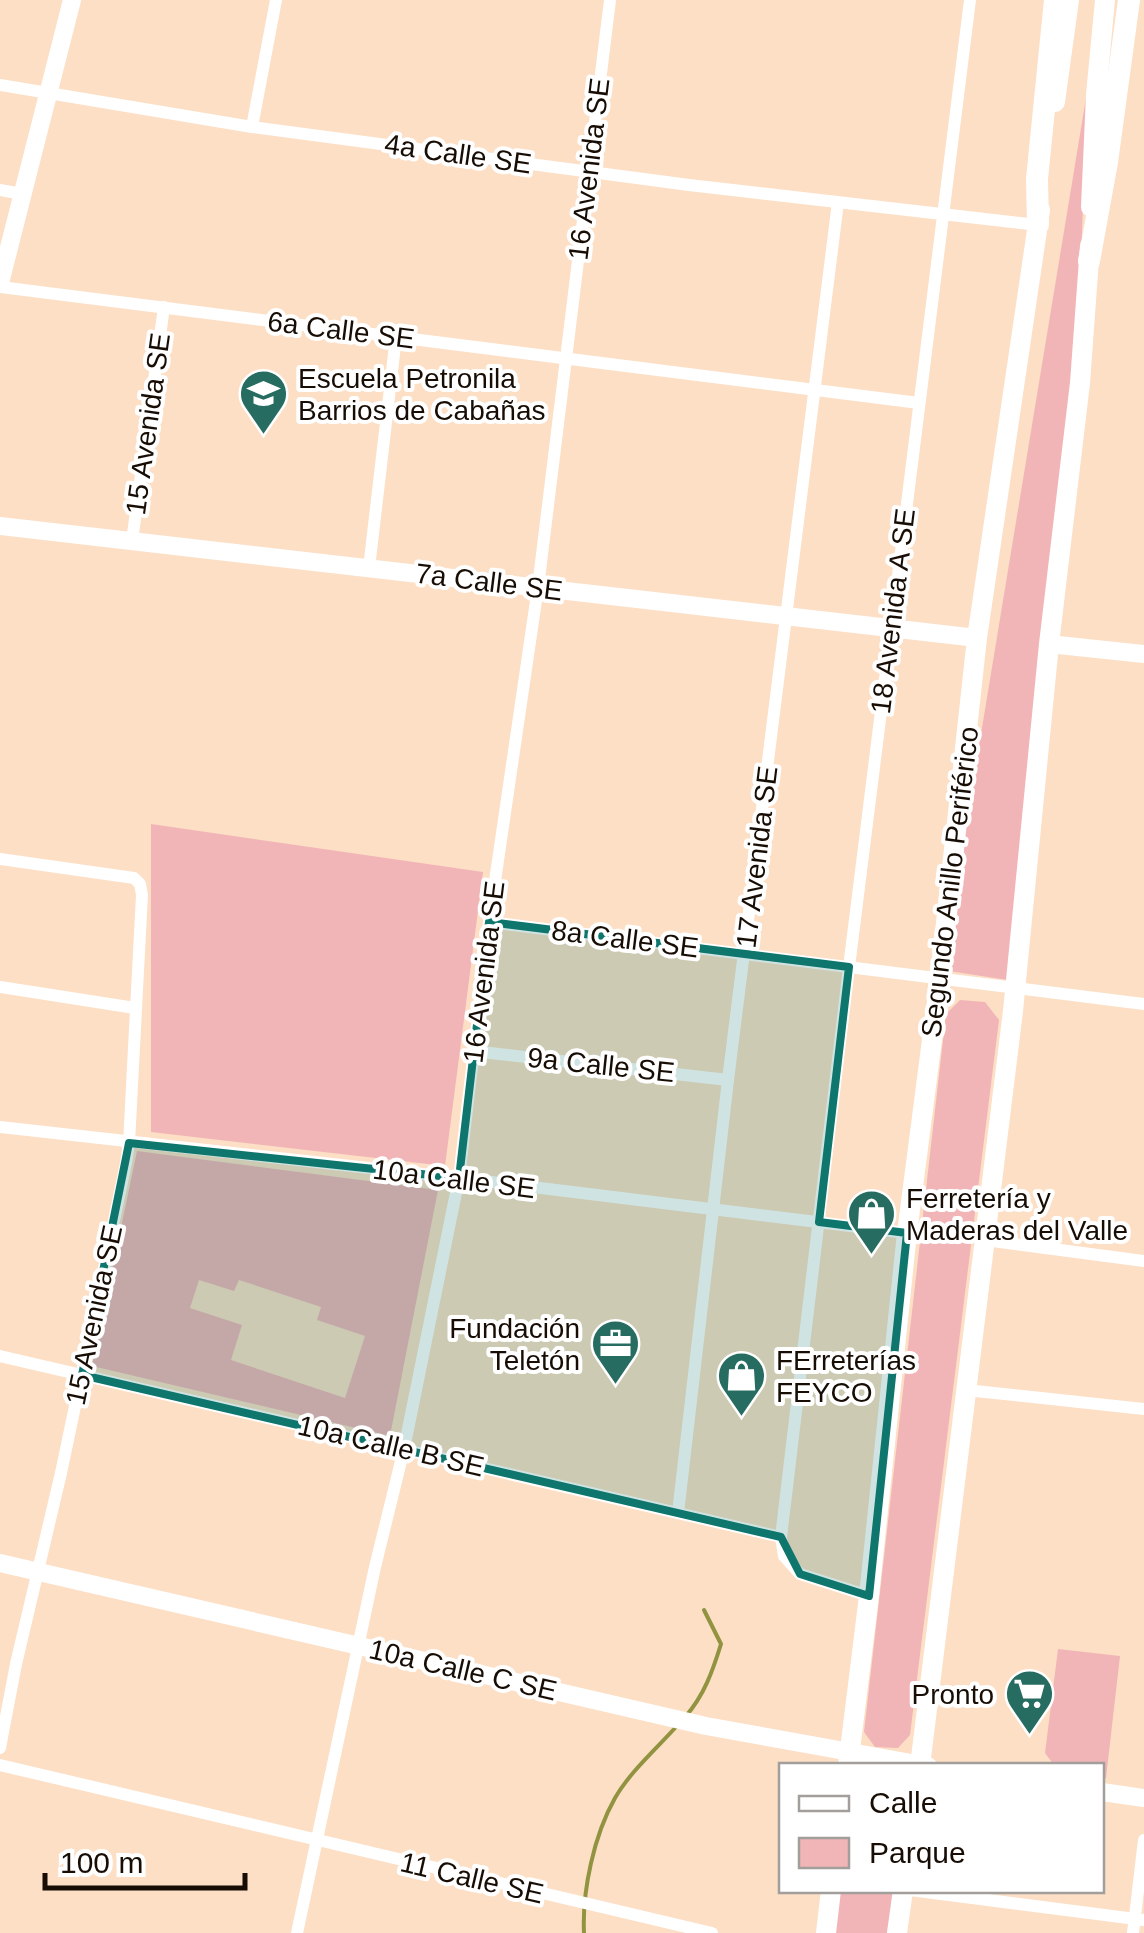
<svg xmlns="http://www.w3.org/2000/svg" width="1144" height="1933" viewBox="0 0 1144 1933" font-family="Helvetica,sans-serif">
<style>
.green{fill:#f2b5b7;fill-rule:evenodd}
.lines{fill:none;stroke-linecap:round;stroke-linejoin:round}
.stream{stroke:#919341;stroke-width:4}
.street{stroke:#fff;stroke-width:12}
.secondary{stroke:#fff;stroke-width:18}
.primary{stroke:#fff;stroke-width:20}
.highway{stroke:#fff;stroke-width:22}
.marked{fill:#0f766e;fill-opacity:0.2;stroke:#0f766e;stroke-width:8;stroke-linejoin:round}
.labels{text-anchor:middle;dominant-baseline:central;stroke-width:8;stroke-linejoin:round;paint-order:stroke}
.street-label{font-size:28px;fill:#170d05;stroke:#fff}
.poi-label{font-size:28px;fill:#170d05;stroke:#fff;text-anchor:start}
</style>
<rect width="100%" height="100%" fill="#fcdfc5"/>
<g class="green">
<path d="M 1087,92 L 1076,401 L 1008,980 L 942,970 Z"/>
<path d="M 151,824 L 483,872 L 445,1166 L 151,1132 Z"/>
<path d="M 960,1000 L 985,1002 L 999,1020 L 910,1735 L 898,1748 L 875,1747 L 864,1732 L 946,1014 Z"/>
<path d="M 137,1151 L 438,1190 L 390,1436 L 92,1366 ZM 199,1280 L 234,1291 L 239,1280 L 321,1307 L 317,1320 L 365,1336 L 345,1398 L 231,1360 L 242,1325 L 190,1308 Z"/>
<path d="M 1058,1649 L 1120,1656 L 1106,1778 L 1102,1778 L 1102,1766 L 1054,1765 L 1045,1753 Z"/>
<path d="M 832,1891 L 900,1891 L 895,1933 L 827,1933 Z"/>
</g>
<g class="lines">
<g class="stream">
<path d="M 685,1717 C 704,1696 713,1670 721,1644 L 704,1610"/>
<path d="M 584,1933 C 582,1891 594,1835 615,1798 C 630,1772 655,1750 675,1728"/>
</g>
<g class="street">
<path d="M 0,85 L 252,127 L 689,185 L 1038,225"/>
<path d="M 252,127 L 276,0"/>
<path d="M 0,190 L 22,194"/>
<path d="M 0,287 L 919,403"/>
<path d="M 132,541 L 164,307"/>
<path d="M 369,568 L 396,337"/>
<path d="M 0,859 L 134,878 L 140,884 L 142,895 L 129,1143 L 126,1163 L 61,1473 L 16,1664 L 0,1748"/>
<path d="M 489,922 L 1144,1004"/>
<path d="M 0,987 L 135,1008"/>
<path d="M 473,1051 L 728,1080"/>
<path d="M 0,1127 L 459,1178 L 907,1233"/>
<path d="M 985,1240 L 1144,1261"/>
<path d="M 0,1356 L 781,1537"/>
<path d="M 966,1390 L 1144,1409"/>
<path d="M 678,1513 L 728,1080 L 838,202"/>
<path d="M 869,1596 L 800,1574 L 784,1556 L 781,1537 L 849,967 L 970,0"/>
<path d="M 0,1765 L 712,1933"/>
<path d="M 910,1890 L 1144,1920"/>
<path d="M 297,1933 L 375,1567 L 404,1449 L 459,1178 L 489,922 L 538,587 L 610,0"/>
<path d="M 1133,1933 L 1144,1840"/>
</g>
<g class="secondary">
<path d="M 0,283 L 72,0"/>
<path d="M 0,526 L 977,638"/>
<path d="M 1049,644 L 1144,654"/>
<path d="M 0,1563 L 706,1726 L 928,1766"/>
<path d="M 1102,1792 L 1144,1798"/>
</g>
<g class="primary">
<path d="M 1055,102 L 1069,0"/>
<path d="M 1091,207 L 1096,95 L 1105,0"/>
<path d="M 848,1766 L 869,1596 L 907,1233 L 940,978 L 977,638 L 1040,210"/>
<path d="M 920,1766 L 1013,1011 L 1049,644 L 1080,383 L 1090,246"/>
<path d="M 826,1933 L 831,1890"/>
<path d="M 897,1933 L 903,1890"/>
</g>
<g class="highway">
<path d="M 1038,225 L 1037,179 L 1055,0"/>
<path d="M 1089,261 L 1107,162 L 1129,0"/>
</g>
</g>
<path class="marked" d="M 489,922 L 849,967 L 819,1222 L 907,1233 L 869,1596 L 800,1574 L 781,1537 L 82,1375 L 129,1143 L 459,1178 Z"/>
<defs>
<symbol id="school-pin" viewBox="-11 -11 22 30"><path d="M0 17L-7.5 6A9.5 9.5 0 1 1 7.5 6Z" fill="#266c61" stroke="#fff"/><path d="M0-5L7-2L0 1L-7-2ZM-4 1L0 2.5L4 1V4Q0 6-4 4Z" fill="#fff"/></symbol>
<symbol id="shop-pin" viewBox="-11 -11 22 30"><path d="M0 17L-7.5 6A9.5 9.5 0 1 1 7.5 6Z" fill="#266c61" stroke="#fff"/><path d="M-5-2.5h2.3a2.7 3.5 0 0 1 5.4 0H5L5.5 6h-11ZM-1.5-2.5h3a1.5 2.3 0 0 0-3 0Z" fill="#fff"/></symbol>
<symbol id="office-pin" viewBox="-11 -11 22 30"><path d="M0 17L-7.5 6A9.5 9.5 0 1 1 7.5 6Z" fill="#266c61" stroke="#fff"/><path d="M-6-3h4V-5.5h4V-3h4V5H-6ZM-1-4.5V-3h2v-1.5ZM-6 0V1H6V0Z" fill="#fff"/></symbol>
<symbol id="supermarket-pin" viewBox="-11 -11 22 30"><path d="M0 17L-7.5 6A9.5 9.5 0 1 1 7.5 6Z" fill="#266c61" stroke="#fff"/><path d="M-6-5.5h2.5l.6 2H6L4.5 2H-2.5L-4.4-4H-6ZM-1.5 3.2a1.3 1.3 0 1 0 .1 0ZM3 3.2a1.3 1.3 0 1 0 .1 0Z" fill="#fff"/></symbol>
</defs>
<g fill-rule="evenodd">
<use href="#school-pin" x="236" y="366" width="55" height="75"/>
<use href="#shop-pin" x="844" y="1186" width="55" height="75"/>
<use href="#office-pin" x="588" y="1316" width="55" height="75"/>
<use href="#shop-pin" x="714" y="1348" width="55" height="75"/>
<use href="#supermarket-pin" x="1002" y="1666" width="55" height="75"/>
</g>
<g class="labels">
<g class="street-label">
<text transform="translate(458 154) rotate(8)">4a Calle SE</text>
<text transform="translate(589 169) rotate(-83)">16 Avenida SE</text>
<text transform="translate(341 330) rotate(7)">6a Calle SE</text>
<text transform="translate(148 424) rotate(-82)">15 Avenida SE</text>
<text transform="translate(489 582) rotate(7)">7a Calle SE</text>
<text transform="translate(893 611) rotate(-83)">18 Avenida A SE</text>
<text transform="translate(757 857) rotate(-83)">17 Avenida SE</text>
<text transform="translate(950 882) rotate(-83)">Segundo Anillo Periférico</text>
<text transform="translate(625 939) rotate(7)">8a Calle SE</text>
<text transform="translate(484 972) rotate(-83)">16 Avenida SE</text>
<text transform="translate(601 1065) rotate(6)">9a Calle SE</text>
<text transform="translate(454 1179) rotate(7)">10a Calle SE</text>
<text transform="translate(94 1315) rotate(-78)">15 Avenida SE</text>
<text transform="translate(391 1446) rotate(13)">10a Calle B SE</text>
<text transform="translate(463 1670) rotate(13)">10a Calle C SE</text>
<text transform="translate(472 1878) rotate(13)">11 Calle SE</text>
</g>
<g class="poi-label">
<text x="298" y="378">Escuela Petronila<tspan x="298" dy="32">Barrios de Cabañas</tspan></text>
<text x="906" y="1198">Ferretería y<tspan x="906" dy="32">Maderas del Valle</tspan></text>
<text x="580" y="1328" text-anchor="end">Fundación<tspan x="580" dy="32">Teletón</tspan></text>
<text x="776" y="1360">FErreterías<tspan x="776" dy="32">FEYCO</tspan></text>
<text x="994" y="1694" text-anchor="end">Pronto</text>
</g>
</g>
<rect x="779" y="1763" width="325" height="130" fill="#ffffff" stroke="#a29e9b" stroke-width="2.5"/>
<rect x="799" y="1796" width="50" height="15" fill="#ffffff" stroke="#a29e9b" stroke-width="2.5"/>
<text x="869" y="1813" font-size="30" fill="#170d05">Calle</text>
<rect x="799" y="1838" width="50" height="30" fill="#f2b5b7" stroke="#a29e9b" stroke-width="2.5"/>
<text x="869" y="1863" font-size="30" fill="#170d05">Parque</text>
<path d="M45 1873v15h200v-15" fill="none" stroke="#170d05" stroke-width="5"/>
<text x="60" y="1873" font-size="30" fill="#170d05" stroke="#ffffff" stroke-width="8" paint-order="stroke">100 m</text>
</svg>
